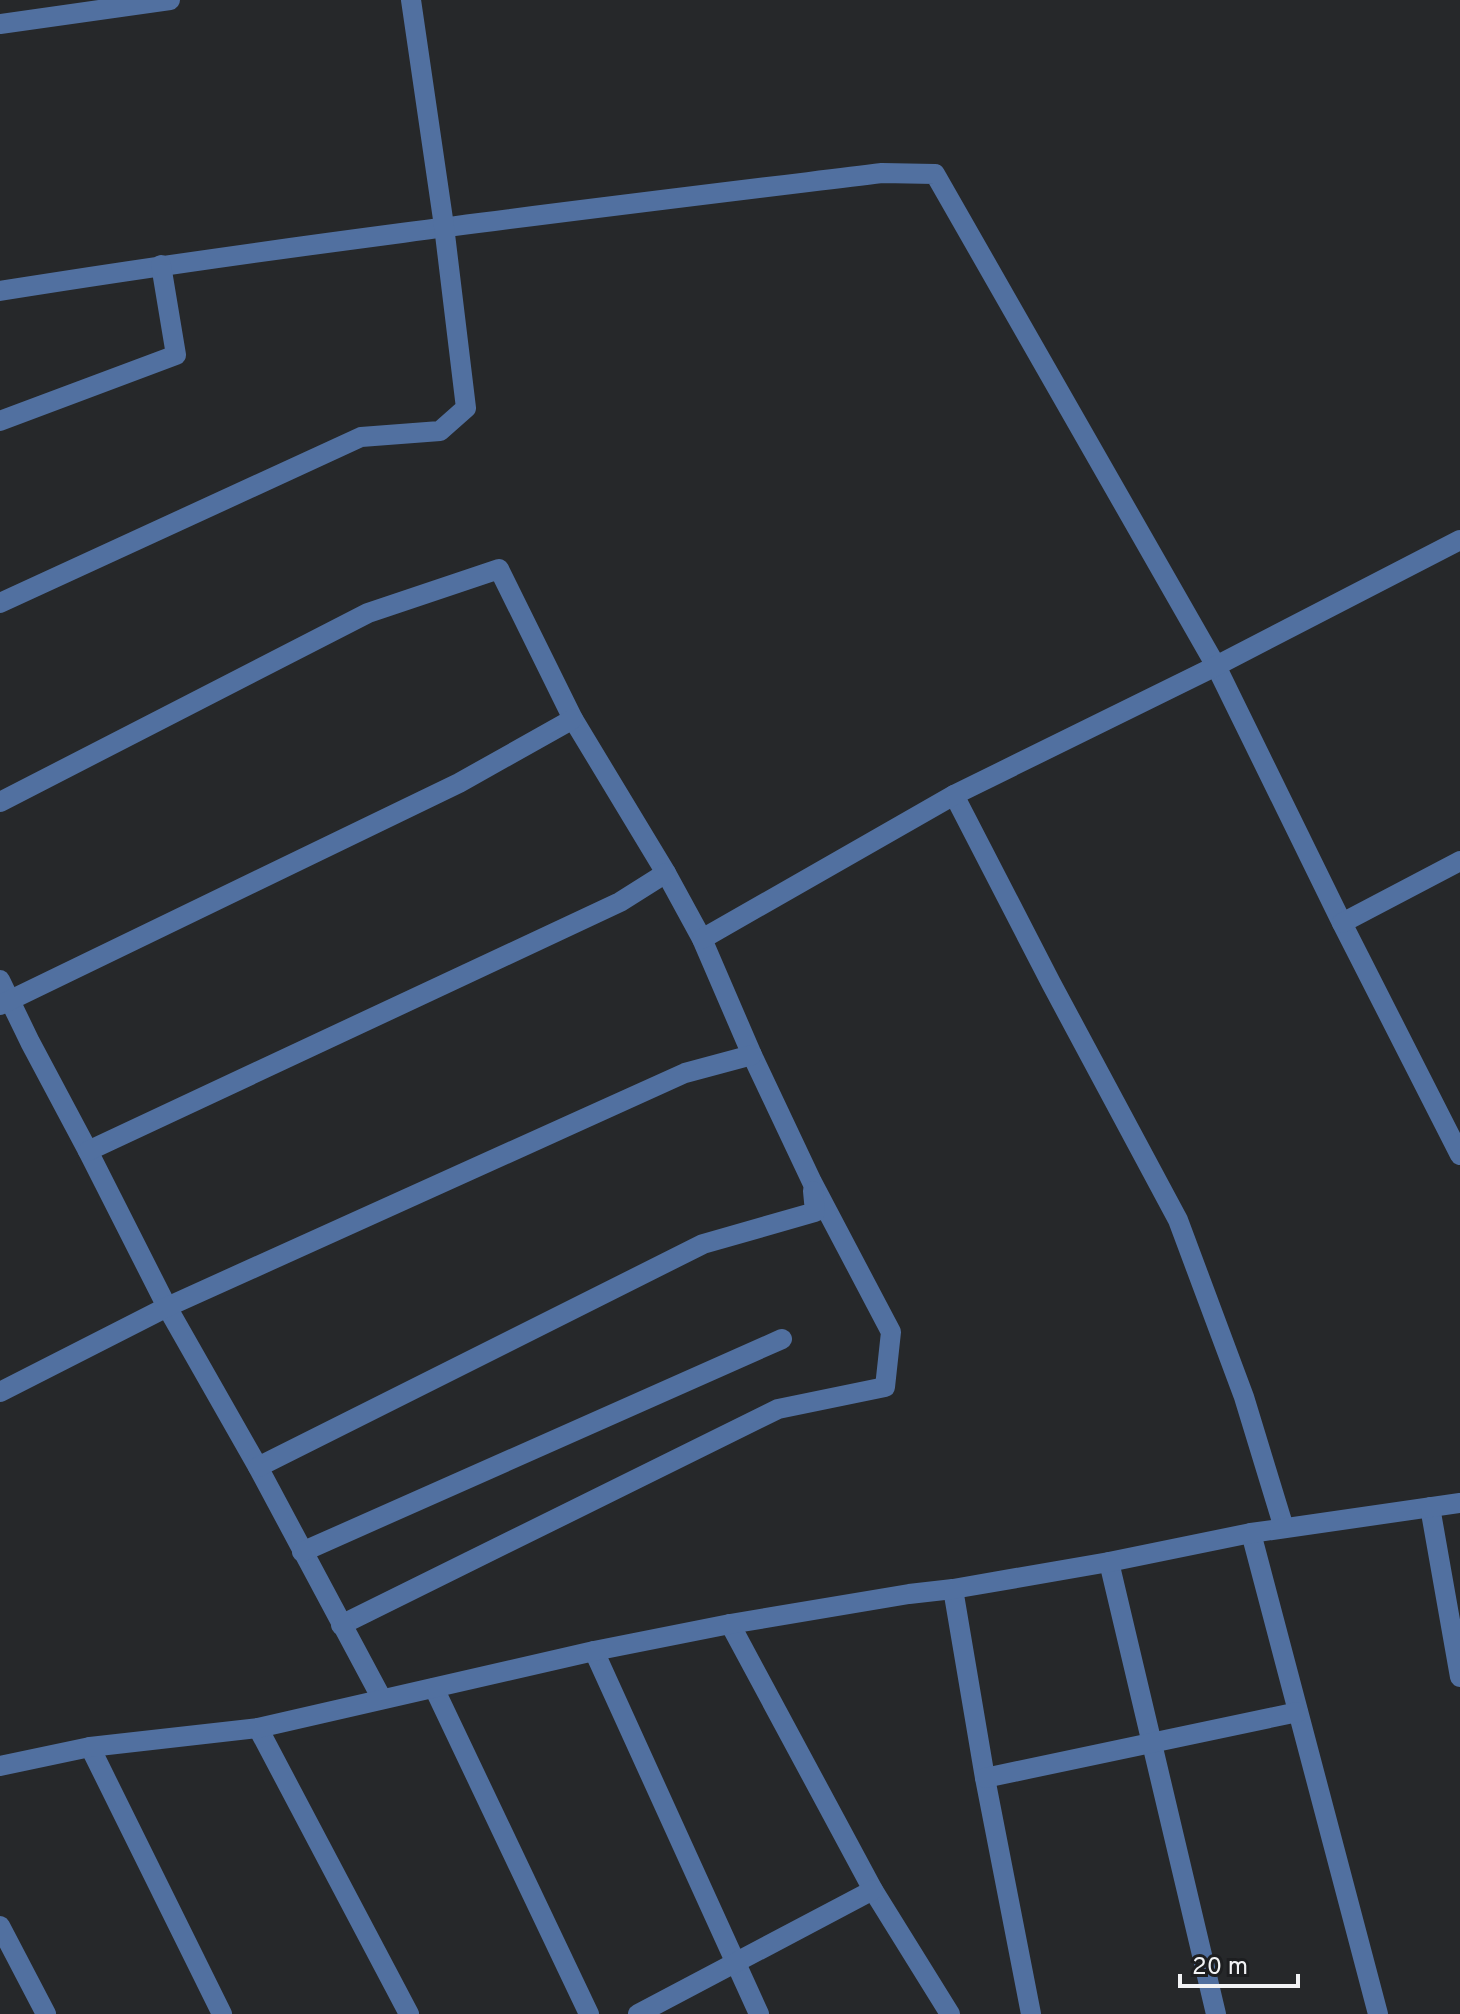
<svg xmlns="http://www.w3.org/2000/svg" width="1460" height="2014" viewBox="0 0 1460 2014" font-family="Overpass,sans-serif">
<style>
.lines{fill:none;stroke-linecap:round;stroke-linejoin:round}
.minor{stroke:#5170a0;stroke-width:20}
</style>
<rect width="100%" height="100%" fill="#26282a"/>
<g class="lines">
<g class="minor">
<path d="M 0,24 L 170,0"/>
<path d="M 0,291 C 293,244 588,209 882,173 L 935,174 L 1216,666 L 1342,923 L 1460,1155"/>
<path d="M 0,421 L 176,355 L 161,265"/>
<path d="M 0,603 L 361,437 L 440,431 L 466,408 L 444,226 L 411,0"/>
<path d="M 954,795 L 1051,983 L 1178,1220 L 1244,1397 L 1284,1528"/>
<path d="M 0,802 L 368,613 L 499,569 L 573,719 L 666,873 L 702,939 L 752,1055 L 812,1182 L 891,1332 L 885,1387 L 778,1409 L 341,1625"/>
<path d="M 1342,923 L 1460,861"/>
<path d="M 702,939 L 954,795 L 1216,666 L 1460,540"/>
<path d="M 0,980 L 30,1042 L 88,1151 L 167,1307 L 258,1467 L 382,1699"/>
<path d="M 0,1005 L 459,783 L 573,719"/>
<path d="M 88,1151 L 620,902 L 666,873"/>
<path d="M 0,1392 L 167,1307 L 685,1073 L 752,1055"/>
<path d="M 258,1467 L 703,1244 L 815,1212 L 813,1191"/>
<path d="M 1430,1507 L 1460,1677"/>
<path d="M 1251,1533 L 1378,2014"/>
<path d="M 302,1552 L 782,1339"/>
<path d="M 1109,1562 L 1216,2014"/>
<path d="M 953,1589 L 985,1778 L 1031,2014"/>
<path d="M 730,1624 L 873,1890 L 950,2014"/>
<path d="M 594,1651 L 759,2014"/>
<path d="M 434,1688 L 589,2014"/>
<path d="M 258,1728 L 409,2014"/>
<path d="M 90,1747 L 222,2014"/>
<path d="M 0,1766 L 90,1747 L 258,1728 L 594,1651 L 730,1624 L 909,1594 L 953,1589 L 1109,1562 L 1251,1533 L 1460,1503"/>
<path d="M 985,1778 L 1298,1712"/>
<path d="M 0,1926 L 46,2014"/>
<path d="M 638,2014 L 873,1890"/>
</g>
</g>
<path d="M1180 1974v12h118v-12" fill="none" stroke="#f2f3f5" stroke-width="4"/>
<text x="1192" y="1974" font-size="24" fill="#f2f3f5" stroke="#1d1e20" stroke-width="6" paint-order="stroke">20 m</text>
</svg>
